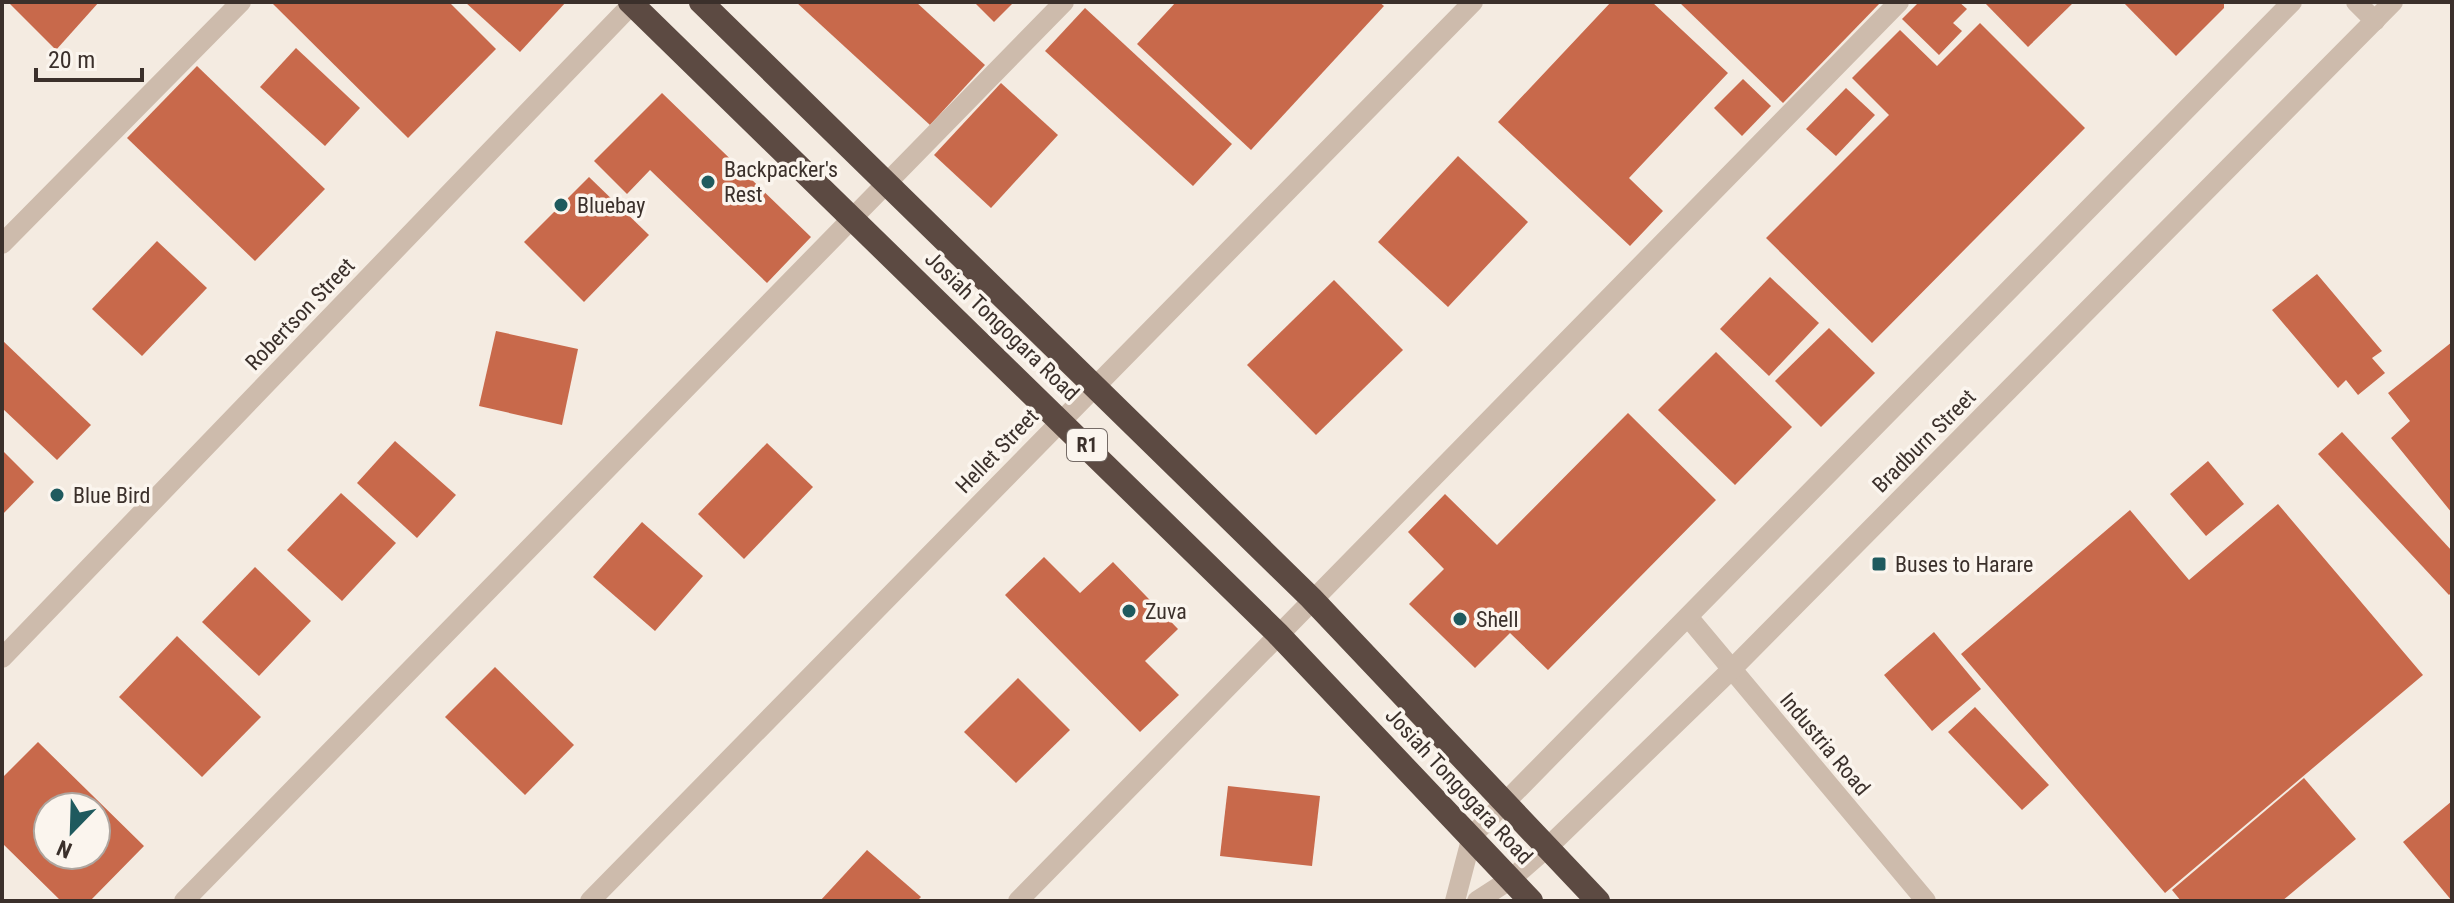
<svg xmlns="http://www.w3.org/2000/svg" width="2454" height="903" viewBox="0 0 2454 903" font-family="'Roboto Condensed',sans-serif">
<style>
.building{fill:#c8694b;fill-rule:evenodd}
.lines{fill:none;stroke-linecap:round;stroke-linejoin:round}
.minor{stroke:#cdbbac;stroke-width:20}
.highway{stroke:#5c4a42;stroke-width:24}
.poi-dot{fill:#1f5a5e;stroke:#fbf5ee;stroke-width:3}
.labels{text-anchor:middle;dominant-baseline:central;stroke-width:7;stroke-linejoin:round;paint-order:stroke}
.shield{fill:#fbf5ee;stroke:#756b66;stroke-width:2}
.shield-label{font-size:20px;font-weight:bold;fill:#3b302b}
.poi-label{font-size:22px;fill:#3b302b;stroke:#fbf5ee;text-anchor:start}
.street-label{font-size:22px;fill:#3b302b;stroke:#fbf5ee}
</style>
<rect width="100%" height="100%" fill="#f4ebe1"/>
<g class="building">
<path d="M 8,2 L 99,2 L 56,50 Z"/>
<path d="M 271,2 L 449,2 L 496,49 L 408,138 Z"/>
<path d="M 465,2 L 566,2 L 520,52 Z"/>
<path d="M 796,2 L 916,2 L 985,65 L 930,125 Z"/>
<path d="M 974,2 L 1014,2 L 994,22 Z"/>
<path d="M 1176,2 L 1379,2 L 1384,6 L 1251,150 L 1137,44 Z"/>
<path d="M 1611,2 L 1652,2 L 1728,73 L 1629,178 L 1663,211 L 1630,246 L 1498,122 Z"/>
<path d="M 1679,2 L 1881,2 L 1783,103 Z"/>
<path d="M 1919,2 L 1959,2 L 1967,9 L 1953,23 L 1962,31 L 1939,55 L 1902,19 Z"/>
<path d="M 1984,2 L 2074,2 L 2028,47 Z"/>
<path d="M 2123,2 L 2224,2 L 2224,8 L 2176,56 Z"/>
<path d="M 1085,8 L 1232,144 L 1193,186 L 1045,51 Z"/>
<path d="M 1980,23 L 2085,128 L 1872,343 L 1766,238 L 1889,115 L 1852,78 L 1900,30 L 1937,66 Z"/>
<path d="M 296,48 L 360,108 L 325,146 L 260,87 Z"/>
<path d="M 197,66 L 325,189 L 255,261 L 127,138 Z"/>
<path d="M 1743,79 L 1771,106 L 1742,136 L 1714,108 Z"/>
<path d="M 1001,83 L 1058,135 L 991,208 L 934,155 Z"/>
<path d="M 1846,88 L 1875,115 L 1836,156 L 1806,129 Z"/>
<path d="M 662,93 L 811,237 L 767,283 L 650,170 L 627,194 L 594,161 Z"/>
<path d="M 1458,156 L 1528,222 L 1448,307 L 1378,242 Z"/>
<path d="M 589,177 L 649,235 L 584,302 L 524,242 Z"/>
<path d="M 157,241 L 207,288 L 142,356 L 92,309 Z"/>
<path d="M 2317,274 L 2382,351 L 2372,358 L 2385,373 L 2358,395 L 2346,380 L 2338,388 L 2272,310 Z"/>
<path d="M 1770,277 L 1819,323 L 1769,376 L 1720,329 Z"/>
<path d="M 1334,280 L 1403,350 L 1316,435 L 1247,365 Z"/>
<path d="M 1829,328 L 1875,373 L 1821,427 L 1775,381 Z"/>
<path d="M 496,331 L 578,349 L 562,425 L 479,406 Z"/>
<path d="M 2,340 L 91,425 L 57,460 L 2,408 Z"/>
<path d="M 2452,342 L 2452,513 L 2391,438 L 2410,421 L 2388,393 Z"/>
<path d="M 1716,352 L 1792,427 L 1735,485 L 1658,410 Z"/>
<path d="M 1628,413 L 1716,500 L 1548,670 L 1510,633 L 1475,668 L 1409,604 L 1444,569 L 1408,532 L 1445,494 L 1497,545 Z"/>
<path d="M 2342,432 L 2452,551 L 2452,592 L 2449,595 L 2318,454 Z"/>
<path d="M 395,441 L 456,495 L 417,538 L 357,483 Z"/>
<path d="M 767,443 L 813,487 L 744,559 L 698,514 Z"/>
<path d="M 2,450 L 34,482 L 2,515 Z"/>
<path d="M 2208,461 L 2244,504 L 2206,536 L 2170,494 Z"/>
<path d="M 341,493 L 396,543 L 342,601 L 287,550 Z"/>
<path d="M 2278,504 L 2423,675 L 2165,893 L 1961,654 L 2130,510 L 2189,580 Z"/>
<path d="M 642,522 L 703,576 L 655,631 L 593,577 Z"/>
<path d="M 1044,557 L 1080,593 L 1113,562 L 1178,629 L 1145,661 L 1179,695 L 1140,732 L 1005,595 Z"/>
<path d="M 255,567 L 311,621 L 259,676 L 202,622 Z"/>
<path d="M 1934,632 L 1981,689 L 1932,731 L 1884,675 Z"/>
<path d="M 177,636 L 261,717 L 202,777 L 119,697 Z"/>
<path d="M 495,667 L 574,745 L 525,795 L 445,717 Z"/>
<path d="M 1018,678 L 1070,730 L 1016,783 L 964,732 Z"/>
<path d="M 1975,707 L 2049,785 L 2022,810 L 1948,732 Z"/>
<path d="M 38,742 L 144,846 L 90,901 L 61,901 L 2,843 L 2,778 ZM 48,807 L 96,807 L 96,855 L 48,855 Z"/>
<path d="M 2304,778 L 2356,839 L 2282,901 L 2181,901 L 2172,890 Z"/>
<path d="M 1228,786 L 1320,796 L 1312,866 L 1220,856 Z"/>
<path d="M 2452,801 L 2452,901 L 2403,842 Z"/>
<path d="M 867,850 L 921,897 L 917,901 L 820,901 Z"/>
</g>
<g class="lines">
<g class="minor">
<path d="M 2356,2 L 2375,21"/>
<path d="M 2,244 L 241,2"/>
<path d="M 1689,618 L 1926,901"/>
<path d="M 2,658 L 634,2"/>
<path d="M 184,901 L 1064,2"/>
<path d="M 590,901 L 1473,2"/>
<path d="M 1018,901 L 1899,2"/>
<path d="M 1455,901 L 1472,836 L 2292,2"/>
<path d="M 1477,901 L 1511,879 L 1549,846 L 1731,670 L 2393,2"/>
</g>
<g class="highway">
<path d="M 630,2 L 1277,633 L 1531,901"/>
<path d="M 701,2 L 1311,598 L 1598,901"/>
</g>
</g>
<g class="poi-dot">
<circle cx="708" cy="182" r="8"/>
<circle cx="561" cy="205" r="8"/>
<circle cx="57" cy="495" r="8"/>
<rect x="1871" y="556" width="16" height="16" rx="4"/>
<circle cx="1129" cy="611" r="8"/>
<circle cx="1460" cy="619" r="8"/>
</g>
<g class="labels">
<rect class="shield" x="1067" y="429" width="40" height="32" rx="6"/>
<g class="shield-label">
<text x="1087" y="445">R1</text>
</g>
<g class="poi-label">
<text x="724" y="169">Backpacker's<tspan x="724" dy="25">Rest</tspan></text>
<text x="577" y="205">Bluebay</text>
<text x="73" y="495">Blue Bird</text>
<text x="1895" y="564">Buses to Harare</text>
<text x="1145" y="611">Zuva</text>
<text x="1476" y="619">Shell</text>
</g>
<g class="street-label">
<text transform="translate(300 314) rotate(-46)">Robertson Street</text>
<text transform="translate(1002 326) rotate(44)">Josiah Tongogara Road</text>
<text transform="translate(1924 441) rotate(-45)">Bradburn Street</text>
<text transform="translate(997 451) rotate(-46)">Hellet Street</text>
<text transform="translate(1825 744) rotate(50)">Industria Road</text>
<text transform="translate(1459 786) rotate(47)">Josiah Tongogara Road</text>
</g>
</g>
<rect width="2454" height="903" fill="none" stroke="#3b302b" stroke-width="8"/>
<g transform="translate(72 831) rotate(203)"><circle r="38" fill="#fbf5ee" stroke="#aea6a0" stroke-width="2"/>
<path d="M0-6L14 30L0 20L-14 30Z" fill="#1f5a5e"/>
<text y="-12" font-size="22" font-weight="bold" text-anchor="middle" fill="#3b302b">N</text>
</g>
<path d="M36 68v12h106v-12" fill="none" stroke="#3b302b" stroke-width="4"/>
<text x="48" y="68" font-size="24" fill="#3b302b" stroke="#fbf5ee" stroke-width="6" paint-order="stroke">20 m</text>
</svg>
